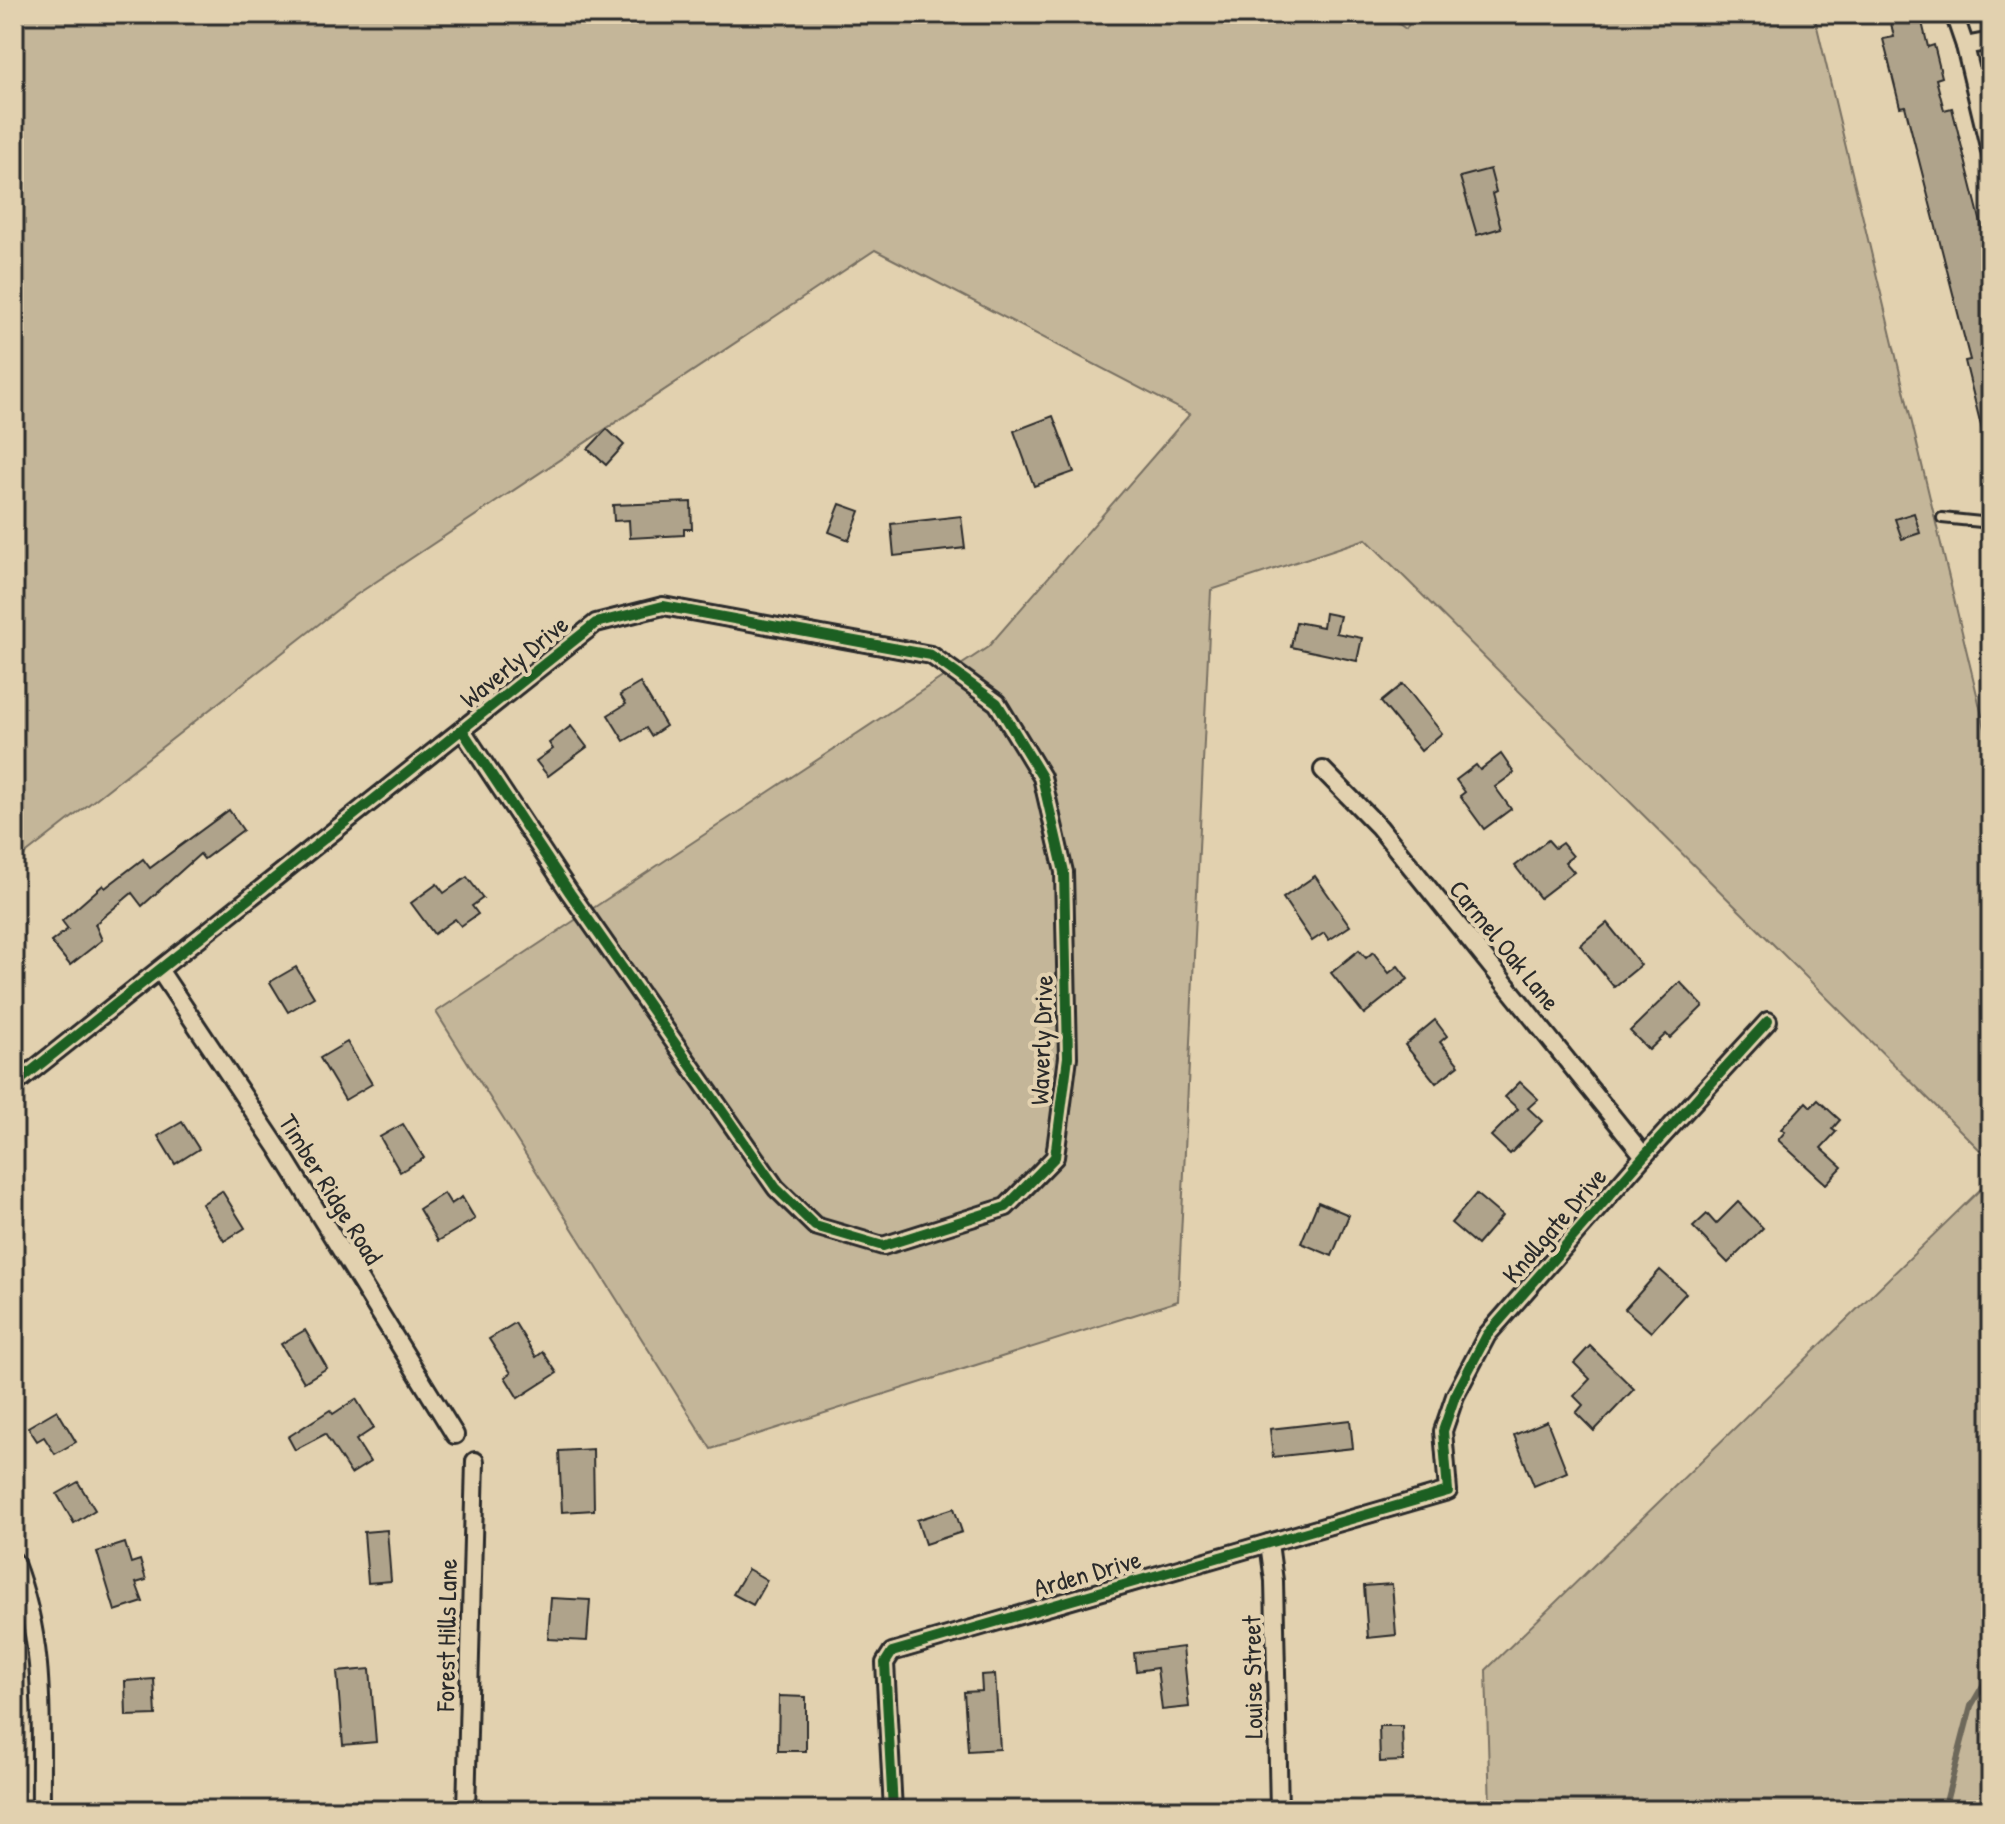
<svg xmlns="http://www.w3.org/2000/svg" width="2005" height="1824" viewBox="0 0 2005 1824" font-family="'Patrick Hand',sans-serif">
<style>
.green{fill:#c4b699;stroke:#787062;stroke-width:2}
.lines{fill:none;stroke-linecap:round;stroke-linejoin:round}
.stream{stroke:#6d675a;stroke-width:6}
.building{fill:#afa38b;stroke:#2b2b2b;stroke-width:2}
.service-casing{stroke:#2b2b2b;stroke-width:14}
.minor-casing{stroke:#2b2b2b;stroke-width:22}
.service{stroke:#e2d1af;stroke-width:8}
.minor{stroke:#e2d1af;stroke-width:16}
.cycleway-casing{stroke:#e2d1af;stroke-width:15}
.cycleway{stroke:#1b5e20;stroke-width:10}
.labels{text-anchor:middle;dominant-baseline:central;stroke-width:8;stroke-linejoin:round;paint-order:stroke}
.street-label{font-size:26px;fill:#2b2b2b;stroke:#e2d1af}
</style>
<rect width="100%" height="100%" fill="#e2d1af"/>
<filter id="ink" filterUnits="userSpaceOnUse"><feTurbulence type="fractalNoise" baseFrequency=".0125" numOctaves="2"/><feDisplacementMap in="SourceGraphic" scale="16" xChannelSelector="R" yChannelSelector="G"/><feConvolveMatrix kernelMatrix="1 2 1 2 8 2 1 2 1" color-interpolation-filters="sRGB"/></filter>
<g filter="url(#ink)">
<g class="green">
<path d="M 14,14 L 1385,14 L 1406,29 L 1415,14 L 1814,14 L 1991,753 L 1991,1161 L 1366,539 L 1211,590 L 1178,1301 L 711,1449 L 436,1012 L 988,647 L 1190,414 L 875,250 L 356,595 L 14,863 Z"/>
<path d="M 1991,1179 L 1991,1810 L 1490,1810 L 1486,1670 Z"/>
</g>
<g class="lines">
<path class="stream" d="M 1944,1810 L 1971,1706 L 1991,1672"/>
</g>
<g class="building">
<path d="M 1889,14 L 1920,14 L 1928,47 L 1934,45 L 1942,77 L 1936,79 L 1944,110 L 1952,108 L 1991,263 L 1991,445 L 1986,446 L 1965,361 L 1970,360 L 1905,106 L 1900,107 L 1883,39 L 1894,37 Z"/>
<path d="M 1490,169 L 1496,192 L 1492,194 L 1501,228 L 1477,235 L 1460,177 Z"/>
<path d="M 1053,416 L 1074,472 L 1034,486 L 1014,431 Z"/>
<path d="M 607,429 L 624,445 L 606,465 L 588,449 Z"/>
<path d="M 691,502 L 692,529 L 684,529 L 684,535 L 630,538 L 629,520 L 614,521 L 613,505 Z"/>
<path d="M 840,504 L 860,511 L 849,540 L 829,532 Z"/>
<path d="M 1914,513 L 1920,533 L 1902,539 L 1895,519 Z"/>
<path d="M 961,516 L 965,548 L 894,556 L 891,524 Z"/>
<path d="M 1325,613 L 1340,616 L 1336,633 L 1362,638 L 1357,661 L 1291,647 L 1296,622 L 1323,627 Z"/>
<path d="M 640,683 L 666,726 L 651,736 L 646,728 L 624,741 L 608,715 L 626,704 L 620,695 Z"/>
<path d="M 1403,684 L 1442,733 L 1421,751 L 1381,702 Z"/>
<path d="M 571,726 L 587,747 L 548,776 L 536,761 L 553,749 L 549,743 Z"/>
<path d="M 1501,754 L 1514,773 L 1495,787 L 1511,809 L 1484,829 L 1460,796 L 1465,792 L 1456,780 L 1476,765 L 1480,770 Z"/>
<path d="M 229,810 L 243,830 L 204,859 L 200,854 L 142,906 L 132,893 L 95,924 L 102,940 L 70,965 L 51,942 L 68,929 L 62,921 L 103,885 L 105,888 L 143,859 L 150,868 Z"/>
<path d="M 1548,840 L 1555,848 L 1562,843 L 1573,856 L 1565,862 L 1574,872 L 1540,898 L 1515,866 Z"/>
<path d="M 1315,876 L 1350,926 L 1329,940 L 1324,933 L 1312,941 L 1283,898 Z"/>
<path d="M 467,877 L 483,898 L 472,906 L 478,914 L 461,926 L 455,919 L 434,934 L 411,903 L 437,884 L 444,893 Z"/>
<path d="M 1607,923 L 1641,965 L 1614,987 L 1580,945 Z"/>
<path d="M 1359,950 L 1366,958 L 1373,952 L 1389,973 L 1398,966 L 1408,979 L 1364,1014 L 1331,973 Z"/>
<path d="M 296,967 L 314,997 L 288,1012 L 270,982 Z"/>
<path d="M 1680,982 L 1703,1006 L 1670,1038 L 1666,1034 L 1649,1050 L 1630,1031 Z"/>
<path d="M 1435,1020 L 1447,1036 L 1440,1042 L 1459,1065 L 1436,1083 L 1405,1045 Z"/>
<path d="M 347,1042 L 372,1084 L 345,1100 L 320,1058 Z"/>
<path d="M 1520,1082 L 1538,1099 L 1528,1108 L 1542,1121 L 1510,1154 L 1491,1136 L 1518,1109 L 1505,1097 Z"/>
<path d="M 1818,1100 L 1840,1120 L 1832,1129 L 1836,1132 L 1821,1148 L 1842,1167 L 1826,1184 L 1778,1140 L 1785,1132 L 1781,1129 L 1806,1102 L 1811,1107 Z"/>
<path d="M 182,1122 L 199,1149 L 175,1164 L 158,1136 Z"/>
<path d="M 403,1124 L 424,1158 L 400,1172 L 380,1137 Z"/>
<path d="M 222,1191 L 245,1228 L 224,1241 L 202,1204 Z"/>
<path d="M 444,1193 L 451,1204 L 462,1197 L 475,1219 L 438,1241 L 419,1209 Z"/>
<path d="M 1476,1194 L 1502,1216 L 1477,1245 L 1451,1223 Z"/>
<path d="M 1318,1202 L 1349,1215 L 1332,1256 L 1301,1243 Z"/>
<path d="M 1738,1202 L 1763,1228 L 1728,1263 L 1693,1227 L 1707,1214 L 1716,1224 Z"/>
<path d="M 1660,1270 L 1686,1293 L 1651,1332 L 1625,1309 Z"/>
<path d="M 515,1323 L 536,1357 L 543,1352 L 557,1373 L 518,1398 L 505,1377 L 511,1373 L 489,1339 Z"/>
<path d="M 305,1330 L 327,1368 L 304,1382 L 281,1344 Z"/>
<path d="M 1590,1346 L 1634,1389 L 1594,1431 L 1576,1413 L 1583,1405 L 1574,1396 L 1590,1379 L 1574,1363 Z"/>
<path d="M 356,1399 L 374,1428 L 356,1440 L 370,1462 L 351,1474 L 325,1434 L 295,1450 L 288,1437 L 330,1410 L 333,1414 Z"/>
<path d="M 57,1410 L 76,1442 L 55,1454 L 44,1437 L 37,1441 L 28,1427 Z"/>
<path d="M 1350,1420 L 1353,1448 L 1273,1457 L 1270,1429 Z"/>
<path d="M 1547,1421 L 1567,1472 L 1534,1486 L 1514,1435 Z"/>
<path d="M 593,1449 L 594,1510 L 562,1512 L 559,1451 Z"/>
<path d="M 78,1482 L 95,1510 L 74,1523 L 57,1494 Z"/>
<path d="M 954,1508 L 962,1532 L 925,1544 L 917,1520 Z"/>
<path d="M 387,1530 L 391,1581 L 368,1583 L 364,1532 Z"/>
<path d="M 125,1543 L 131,1563 L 140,1560 L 146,1580 L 136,1583 L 143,1602 L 115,1611 L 97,1552 Z"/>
<path d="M 748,1569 L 767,1580 L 753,1605 L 733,1594 Z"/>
<path d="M 1392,1584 L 1396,1635 L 1368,1638 L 1364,1586 Z"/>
<path d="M 551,1598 L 590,1600 L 587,1641 L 548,1639 Z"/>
<path d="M 1183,1647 L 1189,1707 L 1162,1710 L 1157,1668 L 1136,1671 L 1134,1653 Z"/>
<path d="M 370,1669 L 376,1742 L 343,1745 L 337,1672 Z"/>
<path d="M 995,1674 L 1000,1749 L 968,1751 L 964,1692 L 982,1691 L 981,1675 Z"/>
<path d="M 154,1679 L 156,1715 L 126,1716 L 125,1681 Z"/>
<path d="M 779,1696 L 806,1697 L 806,1751 L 778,1751 Z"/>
<path d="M 1379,1726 L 1402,1726 L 1403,1761 L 1380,1762 Z"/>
</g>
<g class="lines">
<defs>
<path id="service" d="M 1942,518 L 1991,523"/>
<g id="minor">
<path d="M 1954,14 L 1965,46"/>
<path d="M 1991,41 L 1965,46 L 1991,155"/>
<path d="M 1323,770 L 1379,827 L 1644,1156"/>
<path d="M 160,971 L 278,1148 L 455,1435"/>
<path d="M 14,1085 L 596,623 L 663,606 L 931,655 L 997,703 L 1042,777 L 1064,872 L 1068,1057 L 1055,1157 L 1006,1207 L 883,1246 L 815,1226 L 776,1188 L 570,893 L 462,730"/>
<path d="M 1269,1543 L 1274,1581 L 1279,1810"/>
<path d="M 14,1561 C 47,1645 40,1722 41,1810"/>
<path d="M 466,1810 L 475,1461"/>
<path d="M 893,1810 L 885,1663 L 892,1652 L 1448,1491 L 1443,1431 L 1455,1396 L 1487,1335 L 1644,1156 L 1768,1021"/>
</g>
</defs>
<use href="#service" class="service-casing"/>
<use href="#minor" class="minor-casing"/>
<use href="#service" class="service"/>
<use href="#minor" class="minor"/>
<defs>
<g id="cycleway">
<path d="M 14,1085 L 596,623 L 663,606 L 931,655 L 997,703 L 1042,777 L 1064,872 L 1068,1057 L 1055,1157 L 1006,1207 L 883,1246 L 815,1226 L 776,1188 L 570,893 L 462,730"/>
<path d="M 893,1810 L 885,1663 L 892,1652 L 1448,1491 L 1443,1431 L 1455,1396 L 1487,1335 L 1644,1156 L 1768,1021"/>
</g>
</defs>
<use href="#cycleway" class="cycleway-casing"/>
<use href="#cycleway" class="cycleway"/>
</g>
</g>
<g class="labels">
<g class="street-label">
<text transform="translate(514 661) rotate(-39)">Waverly Drive</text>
<text transform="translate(1505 945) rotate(51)">Carmel Oak Lane</text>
<text transform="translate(1041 1040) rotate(-88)">Waverly Drive</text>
<text transform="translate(331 1189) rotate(58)">Timber Ridge Road</text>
<text transform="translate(1554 1225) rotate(-49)">Knollgate Drive</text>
<text transform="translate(1087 1573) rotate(-16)">Arden Drive</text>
<text transform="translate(446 1635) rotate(-89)">Forest Hills Lane</text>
<text transform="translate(1252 1677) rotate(-91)">Louise Street</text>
</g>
</g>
<rect width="2005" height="1824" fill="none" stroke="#e2d1af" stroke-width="48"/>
<rect x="24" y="24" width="1957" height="1776" fill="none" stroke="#2b2b2b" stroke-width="3" filter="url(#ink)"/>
</svg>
